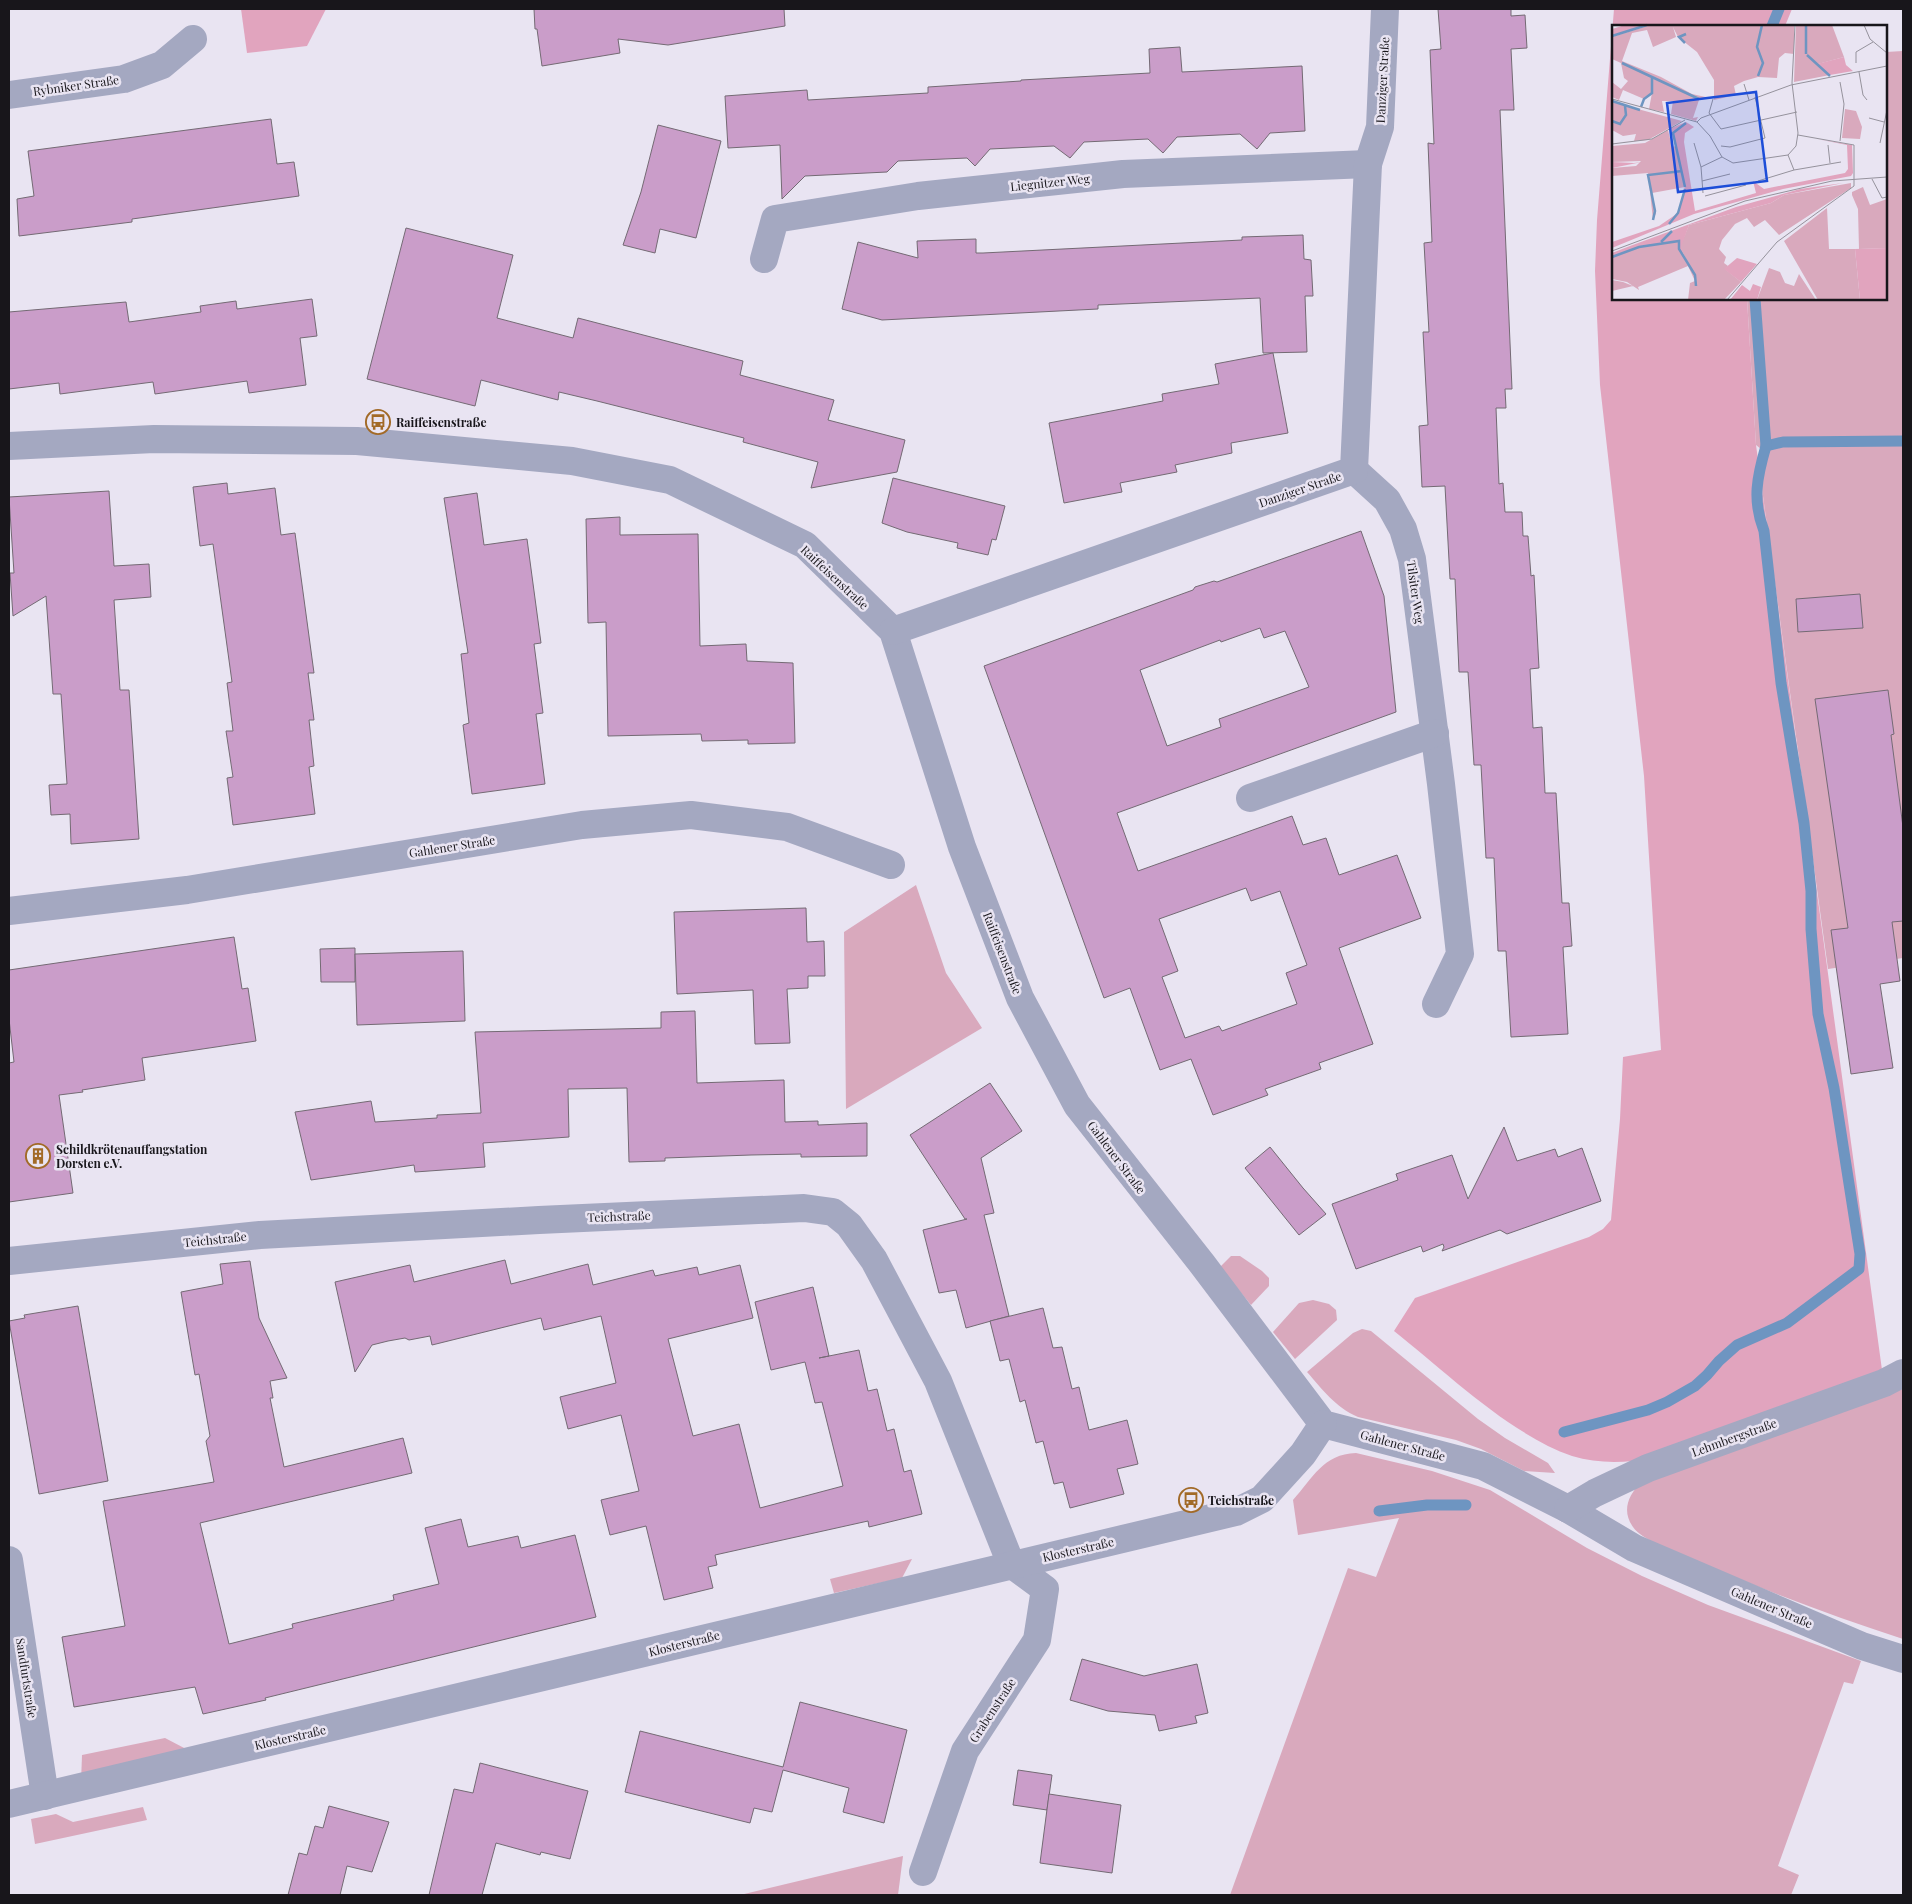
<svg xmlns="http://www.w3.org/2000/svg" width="1912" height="1904" viewBox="0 0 1912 1904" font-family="'Playfair Display',serif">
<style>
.green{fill:#d9a9bd}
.forest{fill:#e1a4be}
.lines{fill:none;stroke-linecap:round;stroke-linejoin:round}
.stream{stroke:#6e95c1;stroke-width:11}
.building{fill:#ca9dc9;stroke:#746a74;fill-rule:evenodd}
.minor{stroke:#a4a8c1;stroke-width:28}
.labels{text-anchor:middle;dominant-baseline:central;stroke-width:5;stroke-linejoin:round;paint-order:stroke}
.street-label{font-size:12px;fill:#18161b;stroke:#e9e4f2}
.poi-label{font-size:12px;font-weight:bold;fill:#18161b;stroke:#e9e4f2;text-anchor:start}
.inset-river{fill:none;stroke:#6e95c1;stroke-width:2.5}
.inset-road{fill:none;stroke:#95929c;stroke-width:1}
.view{fill:#1d4ed8;fill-opacity:0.15;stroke:#1d4ed8;stroke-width:2.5}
.inset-edge{fill:none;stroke:#18161b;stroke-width:2.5}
</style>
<rect width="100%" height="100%" fill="#e9e4f2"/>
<g class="green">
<path d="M 1903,51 L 1903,958 L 1828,969 L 1760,474 L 1766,453 L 1756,445 L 1747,299 L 1886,299 L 1886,52 Z"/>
<path d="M 916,885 L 946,973 L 982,1028 L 846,1109 L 844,932 Z"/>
<path d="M 1231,1256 L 1240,1256 L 1262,1271 L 1269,1278 L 1269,1286 L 1251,1305 L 1220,1267 Z"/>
<path d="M 1313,1300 L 1329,1304 L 1336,1310 L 1337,1320 L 1295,1359 L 1273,1332 L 1299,1303 Z"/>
<path d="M 1362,1329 L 1371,1331 L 1478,1419 L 1505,1438 L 1548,1463 L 1555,1473 L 1524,1471 L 1481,1449 L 1456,1440 L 1358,1417 C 1335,1407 1323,1390 1307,1372 L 1353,1333 Z"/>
<path d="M 1903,1383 L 1903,1639 C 1830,1615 1757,1588 1686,1556 C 1672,1550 1642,1540 1633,1527 C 1621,1510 1629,1495 1641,1482 Z"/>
<path d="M 1356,1453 L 1432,1471 L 1490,1490 L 1587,1548 L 1642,1576 L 1708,1605 L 1861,1661 L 1853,1684 L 1844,1682 L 1778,1866 L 1799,1875 L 1791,1895 L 1230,1895 L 1348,1568 L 1376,1577 L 1399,1518 L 1298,1535 L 1293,1500 C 1313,1478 1323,1454 1356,1453 Z"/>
<path d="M 912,1559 L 902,1578 L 834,1593 L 830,1579 Z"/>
<path d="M 165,1738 L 188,1750 L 81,1783 L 82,1755 Z"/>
<path d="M 143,1807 L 147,1820 L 35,1844 L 31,1819 L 56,1814 L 73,1822 Z"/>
<path d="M 903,1856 L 898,1895 L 740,1895 Z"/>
</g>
<g class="forest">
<path d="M 241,9 L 326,9 L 307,46 L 247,53 Z"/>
<path d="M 1614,9 L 1792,9 L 1785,26 L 1613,26 L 1613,299 L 1747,299 L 1756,445 L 1882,1370 L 1633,1461 C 1612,1463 1592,1462 1572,1456 C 1509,1434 1446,1372 1394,1331 L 1415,1298 L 1589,1237 L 1603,1229 L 1611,1220 L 1620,1119 L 1623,1057 L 1661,1050 L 1644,776 L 1600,385 L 1595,271 L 1597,220 Z"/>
</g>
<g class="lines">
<g class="stream">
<path d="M 1772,26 L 1779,9"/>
<path d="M 1766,446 L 1783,442 L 1903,441"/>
<path d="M 1564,1432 L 1648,1410 L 1667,1402 L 1695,1386 L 1707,1375 L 1719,1361 L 1737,1345 L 1787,1323 L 1859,1269 L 1860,1254 L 1834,1088 L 1818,1014 L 1811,929 L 1811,891 L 1804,823 L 1781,683 L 1764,531 C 1752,500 1757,477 1766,446 L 1755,299"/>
<path d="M 1379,1511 L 1427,1505 L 1466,1505"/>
</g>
</g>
<g class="building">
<path d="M 534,9 L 784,9 L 785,26 L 668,45 L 618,39 L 620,53 L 542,66 L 537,29 L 535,29 Z"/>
<path d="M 1438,9 L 1511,9 L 1511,16 L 1525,15 L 1527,48 L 1511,49 L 1514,110 L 1500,110 L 1512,389 L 1505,389 L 1506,408 L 1496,408 L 1499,484 L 1503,483 L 1505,512 L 1522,512 L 1523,536 L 1528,536 L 1531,576 L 1534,575 L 1539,668 L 1530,669 L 1533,728 L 1542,727 L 1545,793 L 1556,793 L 1562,903 L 1569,903 L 1572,946 L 1563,947 L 1568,1034 L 1511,1037 L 1506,951 L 1498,951 L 1494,858 L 1486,858 L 1481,765 L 1474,765 L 1468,672 L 1459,672 L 1455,579 L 1450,579 L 1445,486 L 1422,487 L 1419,426 L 1428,425 L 1423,332 L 1429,332 L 1424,243 L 1432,242 L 1428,143 L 1434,144 L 1430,50 L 1441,49 Z"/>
<path d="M 1180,47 L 1182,72 L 1302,66 L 1305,131 L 1270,133 L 1257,149 L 1240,134 L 1177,137 L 1163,153 L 1148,139 L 1084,142 L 1070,158 L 1054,146 L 990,149 L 975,166 L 967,158 L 898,161 L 887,172 L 805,176 L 782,199 L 780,145 L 728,148 L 725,96 L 807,90 L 808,100 L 928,93 L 928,87 L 1021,81 L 1021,80 L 1150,73 L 1149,49 Z"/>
<path d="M 271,119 L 277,164 L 294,162 L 299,196 L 132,219 L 132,222 L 19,236 L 17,199 L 34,196 L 28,151 Z"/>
<path d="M 658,125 L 721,141 L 696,238 L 660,229 L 655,253 L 623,245 L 641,192 Z"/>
<path d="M 406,228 L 513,255 L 497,318 L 573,338 L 578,318 L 743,361 L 740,375 L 834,400 L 828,420 L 905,440 L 897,472 L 811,488 L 818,462 L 743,442 L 744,438 L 597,401 L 559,392 L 558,400 L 481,380 L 475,406 L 367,379 Z"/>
<path d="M 1303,235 L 1304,259 L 1311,260 L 1313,296 L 1305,296 L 1307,352 L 1263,353 L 1260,298 L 1098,305 L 1098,309 L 882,320 L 842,309 L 858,242 L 918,258 L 917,241 L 976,239 L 976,253 L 983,253 L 1242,240 L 1242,237 Z"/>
<path d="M 312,299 L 317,336 L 300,338 L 306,385 L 249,393 L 247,381 L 155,394 L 153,382 L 60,394 L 59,383 L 9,389 L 9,312 L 126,302 L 129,322 L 201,312 L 200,306 L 236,301 L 237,309 Z"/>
<path d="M 1273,353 L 1288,433 L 1231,443 L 1232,453 L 1175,465 L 1177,472 L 1120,483 L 1122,492 L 1064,503 L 1049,423 L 1163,401 L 1162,394 L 1219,384 L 1215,364 Z"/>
<path d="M 893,478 L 1005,506 L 996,540 L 992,539 L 988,555 L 957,548 L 958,543 L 907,532 L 882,523 Z"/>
<path d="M 227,483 L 228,494 L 275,488 L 281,535 L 295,533 L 314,673 L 308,673 L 314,720 L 309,720 L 314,766 L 309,767 L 315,814 L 233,825 L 227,778 L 233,777 L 226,731 L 233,731 L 227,683 L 232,682 L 213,544 L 200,546 L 193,487 Z"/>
<path d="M 109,491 L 114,566 L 149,564 L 151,597 L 114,600 L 120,690 L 129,690 L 139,839 L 71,844 L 70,814 L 51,815 L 49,785 L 67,784 L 61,694 L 53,694 L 46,596 L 13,616 L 10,573 L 14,573 L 9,497 Z"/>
<path d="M 477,493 L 484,545 L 527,539 L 541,643 L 534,644 L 543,713 L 536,714 L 545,784 L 472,794 L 463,725 L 469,723 L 461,654 L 468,653 L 444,498 Z"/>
<path d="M 620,517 L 620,535 L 698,534 L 700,646 L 746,644 L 747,661 L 793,663 L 795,743 L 748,744 L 748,740 L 702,741 L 701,734 L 608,736 L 606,622 L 588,623 L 586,519 Z"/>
<path d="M 1361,531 L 1384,596 L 1396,712 L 1117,813 L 1138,871 L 1292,816 L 1303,845 L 1326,838 L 1339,875 L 1397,855 L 1421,918 L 1339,948 L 1373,1044 L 1319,1063 L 1321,1069 L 1265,1089 L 1268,1095 L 1213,1115 L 1191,1059 L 1160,1070 L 1130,988 L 1104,998 L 984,666 L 1193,590 L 1195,587 L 1214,581 L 1217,582 ZM 1260,628 L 1264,638 L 1285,631 L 1309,687 L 1219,719 L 1221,727 L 1167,746 L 1140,670 L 1220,640 L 1221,642 ZM 1246,888 L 1251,901 L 1280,891 L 1307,965 L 1286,973 L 1297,1004 L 1222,1031 L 1219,1026 L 1185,1038 L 1162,977 L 1178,971 L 1159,919 Z"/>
<path d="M 1860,594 L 1863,628 L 1798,632 L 1796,599 Z"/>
<path d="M 1888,690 L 1894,734 L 1891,735 L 1903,827 L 1903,921 L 1892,922 L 1900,981 L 1880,984 L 1893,1068 L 1851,1074 L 1831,930 L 1848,928 L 1815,699 Z"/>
<path d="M 806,908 L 807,942 L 824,941 L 825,976 L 808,976 L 808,988 L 787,989 L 790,1043 L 755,1044 L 753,990 L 677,994 L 674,912 Z"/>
<path d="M 234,937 L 242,989 L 248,988 L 256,1041 L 142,1058 L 145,1080 L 82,1090 L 83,1092 L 59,1095 L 73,1193 L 9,1202 L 9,1063 L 14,1062 L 9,1019 L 9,970 Z"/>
<path d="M 355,948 L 355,982 L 321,982 L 320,949 Z"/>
<path d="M 463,951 L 465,1021 L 357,1025 L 355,954 Z"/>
<path d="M 695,1011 L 697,1083 L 784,1080 L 785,1122 L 818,1121 L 818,1125 L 867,1123 L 867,1156 L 801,1157 L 801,1154 L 751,1155 L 665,1158 L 665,1161 L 629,1162 L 627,1088 L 568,1089 L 569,1137 L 483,1143 L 485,1167 L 415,1172 L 414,1165 L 311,1180 L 295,1112 L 371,1101 L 375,1122 L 437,1118 L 437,1115 L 481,1113 L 475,1032 L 661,1028 L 661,1012 Z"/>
<path d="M 990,1083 L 1022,1131 L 981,1158 L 994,1213 L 984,1215 L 1009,1316 L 966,1328 L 956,1290 L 939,1293 L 923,1230 L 967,1219 L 965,1219 L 910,1135 Z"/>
<path d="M 1504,1127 L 1517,1161 L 1555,1149 L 1558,1157 L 1582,1148 L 1601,1201 L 1507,1234 L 1500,1230 L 1442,1251 L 1444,1247 L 1443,1244 L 1423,1252 L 1421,1246 L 1356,1269 L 1332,1204 L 1398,1180 L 1396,1174 L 1452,1155 L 1468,1199 Z"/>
<path d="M 1270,1147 L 1303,1188 L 1326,1214 L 1299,1235 L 1245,1168 Z"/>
<path d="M 505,1260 L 511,1284 L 588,1264 L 593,1285 L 653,1270 L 655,1276 L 697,1267 L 699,1275 L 740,1265 L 753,1318 L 668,1339 L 693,1436 L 739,1424 L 760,1508 L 843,1486 L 822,1402 L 815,1403 L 805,1362 L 771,1370 L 755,1302 L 813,1287 L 829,1356 L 819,1358 L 859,1350 L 868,1391 L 877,1389 L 887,1431 L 894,1429 L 904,1472 L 911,1470 L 922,1514 L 869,1527 L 868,1521 L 715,1555 L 717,1565 L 708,1567 L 713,1588 L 664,1600 L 646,1526 L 610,1535 L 601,1500 L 639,1491 L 621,1415 L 568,1429 L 560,1397 L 616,1383 L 601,1316 L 544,1330 L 541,1318 L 432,1345 L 430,1336 L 409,1340 L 405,1338 L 388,1341 L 372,1345 L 355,1372 L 335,1282 L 410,1265 L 414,1282 Z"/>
<path d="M 250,1261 L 259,1318 L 287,1378 L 270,1381 L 273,1398 L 270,1398 L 284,1467 L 403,1438 L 412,1473 L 200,1523 L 229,1644 L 293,1628 L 292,1624 L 394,1600 L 393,1595 L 439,1584 L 425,1528 L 461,1519 L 468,1547 L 518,1536 L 521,1548 L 575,1535 L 596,1617 L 265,1698 L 266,1700 L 203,1714 L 195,1687 L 74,1707 L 62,1637 L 125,1626 L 103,1501 L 214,1482 L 206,1441 L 210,1436 L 199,1374 L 195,1375 L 181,1292 L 223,1284 L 220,1264 Z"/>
<path d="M 78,1306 L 108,1481 L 39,1494 L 9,1321 L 25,1318 L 24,1315 Z"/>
<path d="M 1043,1308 L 1053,1348 L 1062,1347 L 1072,1389 L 1079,1387 L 1089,1430 L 1127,1420 L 1138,1464 L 1117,1469 L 1124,1494 L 1070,1508 L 1063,1482 L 1054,1484 L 1043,1441 L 1036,1443 L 1025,1400 L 1020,1402 L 1009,1359 L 1000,1361 L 990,1321 Z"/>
<path d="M 1082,1659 L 1144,1676 L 1197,1664 L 1208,1713 L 1195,1716 L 1197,1723 L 1159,1731 L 1155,1715 L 1108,1711 L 1070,1700 Z"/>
<path d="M 800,1702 L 907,1730 L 884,1823 L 843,1812 L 849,1788 L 783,1770 L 772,1812 L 754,1808 L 750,1823 L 625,1792 L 640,1731 L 783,1767 Z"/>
<path d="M 480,1763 L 588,1791 L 570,1859 L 541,1852 L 540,1855 L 496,1843 L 482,1895 L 429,1895 L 454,1789 L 473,1793 Z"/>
<path d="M 1018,1770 L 1052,1775 L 1047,1810 L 1013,1805 Z"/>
<path d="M 1049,1794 L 1121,1805 L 1112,1873 L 1040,1863 Z"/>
<path d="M 329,1806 L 389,1822 L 372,1872 L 347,1866 L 340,1895 L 288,1895 L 299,1853 L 307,1855 L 315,1826 L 323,1828 Z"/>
</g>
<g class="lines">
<g class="minor">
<path d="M 9,95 L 124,79 L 162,65 L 193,39"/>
<path d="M 764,259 L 775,219 L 918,196 L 1123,174 L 1368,164"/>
<path d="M 9,446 L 154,439 L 357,441 L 572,461 L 670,480 L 805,545 L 893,631 L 962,847 L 1020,998 L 1077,1105 L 1203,1265 L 1323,1424 L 1483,1466 L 1568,1509 L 1634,1548 L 1862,1646 L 1903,1659"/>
<path d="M 1354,470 L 1387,500 L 1403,529 L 1412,559 L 1441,784 L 1460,954 L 1436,1004"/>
<path d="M 893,631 L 1354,470 L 1368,164 L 1380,127 L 1385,9"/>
<path d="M 1250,798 L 1435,733"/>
<path d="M 9,911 L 187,890 L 582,825 L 691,815 L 787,827 L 891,865"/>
<path d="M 9,1261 L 260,1235 L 539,1220 L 804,1208 L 833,1212 L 849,1225 L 874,1260 L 938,1381 L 1011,1564 L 1045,1589 L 1037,1640 L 965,1751 L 923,1872"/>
<path d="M 1568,1509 L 1595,1493 L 1648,1468 L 1884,1383 L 1903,1373"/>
<path d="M 9,1560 L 45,1796"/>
<path d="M 9,1804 L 1236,1512 L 1262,1499 L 1303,1454 L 1323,1424"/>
</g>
</g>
<defs>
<symbol id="bus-ring" viewBox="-11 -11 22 22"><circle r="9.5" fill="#e9e4f2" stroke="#a26a27" stroke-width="1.5"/><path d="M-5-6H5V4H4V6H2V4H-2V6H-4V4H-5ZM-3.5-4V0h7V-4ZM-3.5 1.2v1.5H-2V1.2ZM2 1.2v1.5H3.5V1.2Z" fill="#a26a27"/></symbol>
<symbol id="building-ring" viewBox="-11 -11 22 22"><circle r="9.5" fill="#e9e4f2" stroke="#a26a27" stroke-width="1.5"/><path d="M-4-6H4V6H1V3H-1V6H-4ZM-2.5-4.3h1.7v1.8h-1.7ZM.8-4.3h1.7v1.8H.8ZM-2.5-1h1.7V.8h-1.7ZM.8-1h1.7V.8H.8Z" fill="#a26a27"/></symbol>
</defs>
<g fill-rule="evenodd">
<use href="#bus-ring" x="364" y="408" width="28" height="28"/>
<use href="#building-ring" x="24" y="1142" width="28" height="28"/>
<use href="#bus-ring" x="1177" y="1486" width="28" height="28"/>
</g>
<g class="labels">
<g class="street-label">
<text transform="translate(1382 80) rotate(-87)">Danziger Straße</text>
<text transform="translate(76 85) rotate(-8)">Rybniker Straße</text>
<text transform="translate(1050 182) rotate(-6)">Liegnitzer Weg</text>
<text transform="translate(1300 489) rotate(-19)">Danziger Straße</text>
<text transform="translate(835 577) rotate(43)">Raiffeisenstraße</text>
<text transform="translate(1416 592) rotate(82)">Tilsiter Weg</text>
<text transform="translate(452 846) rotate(-9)">Gahlener Straße</text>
<text transform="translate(1003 953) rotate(69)">Raiffeisenstraße</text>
<text transform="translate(1117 1157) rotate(53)">Gahlener Straße</text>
<text transform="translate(619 1216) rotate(-2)">Teichstraße</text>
<text transform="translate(215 1239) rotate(-6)">Teichstraße</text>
<text transform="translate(1734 1437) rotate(-20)">Lehmbergstraße</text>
<text transform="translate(1403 1445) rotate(15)">Gahlener Straße</text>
<text transform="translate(1078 1549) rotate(-13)">Klosterstraße</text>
<text transform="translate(1772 1607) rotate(23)">Gahlener Straße</text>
<text transform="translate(684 1643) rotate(-14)">Klosterstraße</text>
<text transform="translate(27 1678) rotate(81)">Sandfurtstraße</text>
<text transform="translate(992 1710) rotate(-57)">Grabenstraße</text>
<text transform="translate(290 1737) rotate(-13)">Klosterstraße</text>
</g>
<g class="poi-label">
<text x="396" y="422">Raiffeisenstraße</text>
<text x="56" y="1149">Schildkrötenauffangstation<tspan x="56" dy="14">Dorsten e.V.</tspan></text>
<text x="1208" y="1500">Teichstraße</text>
</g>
</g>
<g transform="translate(1612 25)">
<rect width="275" height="275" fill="#e9e4f2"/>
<path d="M 39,0 L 182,0 L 182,29 L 173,28 L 167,33 L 165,53 L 146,52 L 132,56 L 122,61 L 124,70 L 102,75 L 102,55 L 85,27 L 66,12 L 61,2 L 64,12 L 41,22 L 35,5 L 20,8 L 10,36 L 49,52 L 80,69 L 98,73 L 87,75 L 81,93 L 86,92 L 84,96 L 59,89 L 61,76 L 50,76 L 52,87 L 37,84 L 40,68 L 32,74 L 11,65 L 7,75 L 0,72 L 0,57 L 9,64 L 16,56 L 12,53 L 9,38 L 0,34 L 0,12 ZM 184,0 L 220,0 L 232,32 L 206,39 L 218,50 L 182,57 ZM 0,75 L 22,83 L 70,96 L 36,115 L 0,118 L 22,116 L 24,109 L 11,111 L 0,105 ZM 233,84 L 244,86 L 250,102 L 248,114 L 230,113 ZM 56,105 L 60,122 L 64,121 L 73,162 L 40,168 L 44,188 L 41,195 L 36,148 L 0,151 L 0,143 L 24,141 L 29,136 L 0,137 L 0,121 L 33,118 ZM 239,158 L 239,163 L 167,210 L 153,195 L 142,202 L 135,193 L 123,199 L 110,215 L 107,224 L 114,232 L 112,238 L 116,241 L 113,244 L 129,257 L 112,275 L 76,275 L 78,258 L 83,256 L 76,241 L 26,262 L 27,265 L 15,257 L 0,254 L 0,232 L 32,221 L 67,216 L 67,224 L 76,238 L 68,222 L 77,200 L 159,178 L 172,170 ZM 251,162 L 258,180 L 275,174 L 275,223 L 247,224 L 246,184 L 240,170 L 240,167 ZM 215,183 L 217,224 L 243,224 L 248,275 L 206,275 L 172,216 ZM 157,243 L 168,247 L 173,258 L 182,261 L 187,249 L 204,275 L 145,275 ZM 0,255 L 11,257 L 21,261 L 0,266 Z" fill="#d9a9bd"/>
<path d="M 13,0 L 39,0 L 0,12 L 0,4 ZM 232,32 L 234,40 L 241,46 L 218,50 L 205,39 ZM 74,97 L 82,102 L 73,108 L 72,117 L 83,186 L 144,168 L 141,156 L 152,164 L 233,148 L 236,144 L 235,120 L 205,114 L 240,120 L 241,148 L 239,151 L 171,164 L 82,189 L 0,223 L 0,217 L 47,201 L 66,188 L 73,161 L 59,103 ZM 0,137 L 22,138 L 30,137 L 0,143 ZM 231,158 L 172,170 L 159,178 L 77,200 L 69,222 L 75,239 L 67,224 L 67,216 L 18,225 L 0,232 L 0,228 L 18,221 L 124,182 L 188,164 ZM 275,223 L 275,275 L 248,275 L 243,224 ZM 125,233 L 145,239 L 129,257 L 112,244 ZM 141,259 L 149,262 L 145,275 L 118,275 L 130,260 L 138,266 Z" fill="#e1a4be"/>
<path class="inset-river" d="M 194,0 L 194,29M 0,11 L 35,0M 73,18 L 67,12 L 74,9M 195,30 L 218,51M 10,38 L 87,74M 146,51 L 151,38 L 145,22 L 150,0M 0,76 L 28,85M 29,82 L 32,74 L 40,68 L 40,51M 0,96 L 8,99 L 14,90 L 13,81M 73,162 L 61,108 L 74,98M 41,195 L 43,186 L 36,150 L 70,146M 57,199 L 66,188 L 73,164M 49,217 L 60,206M 0,232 L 27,222 L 67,216 L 67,224 L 83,250 L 84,261"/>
<path class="inset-road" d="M 252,0 L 258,14 L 275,28M 244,38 L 244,27 L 261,17M 247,47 L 251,70 L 255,75M 228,57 L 232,79 L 228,116M 132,59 L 137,75M 0,74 L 85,97 L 98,111 L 110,132 L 121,138 L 176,130 L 184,121 L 186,108 L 180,58 L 183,0M 101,74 L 97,88 L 109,104 L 185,87M 257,93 L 272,97M 85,97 L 89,93 L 179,60 L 275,41M 82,118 L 89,142M 268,118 L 275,85M 0,119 L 40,114 L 73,95M 216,120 L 218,138M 109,121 L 118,122 L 153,113 L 143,72M 176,130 L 182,145M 260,154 L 270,173 L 275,172M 90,156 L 118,149M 146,156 L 182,145 L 229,137M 91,168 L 89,142 L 110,132M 93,171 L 134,160M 0,226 L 133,176 L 220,156 L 275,152M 115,275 L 165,217 L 242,161 L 242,120 L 186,110"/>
<path class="view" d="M 144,67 L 155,156 L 66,167 L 55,78 Z"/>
<rect width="275" height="275" class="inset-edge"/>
</g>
<rect width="1912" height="1904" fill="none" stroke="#18161b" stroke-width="20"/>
</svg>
